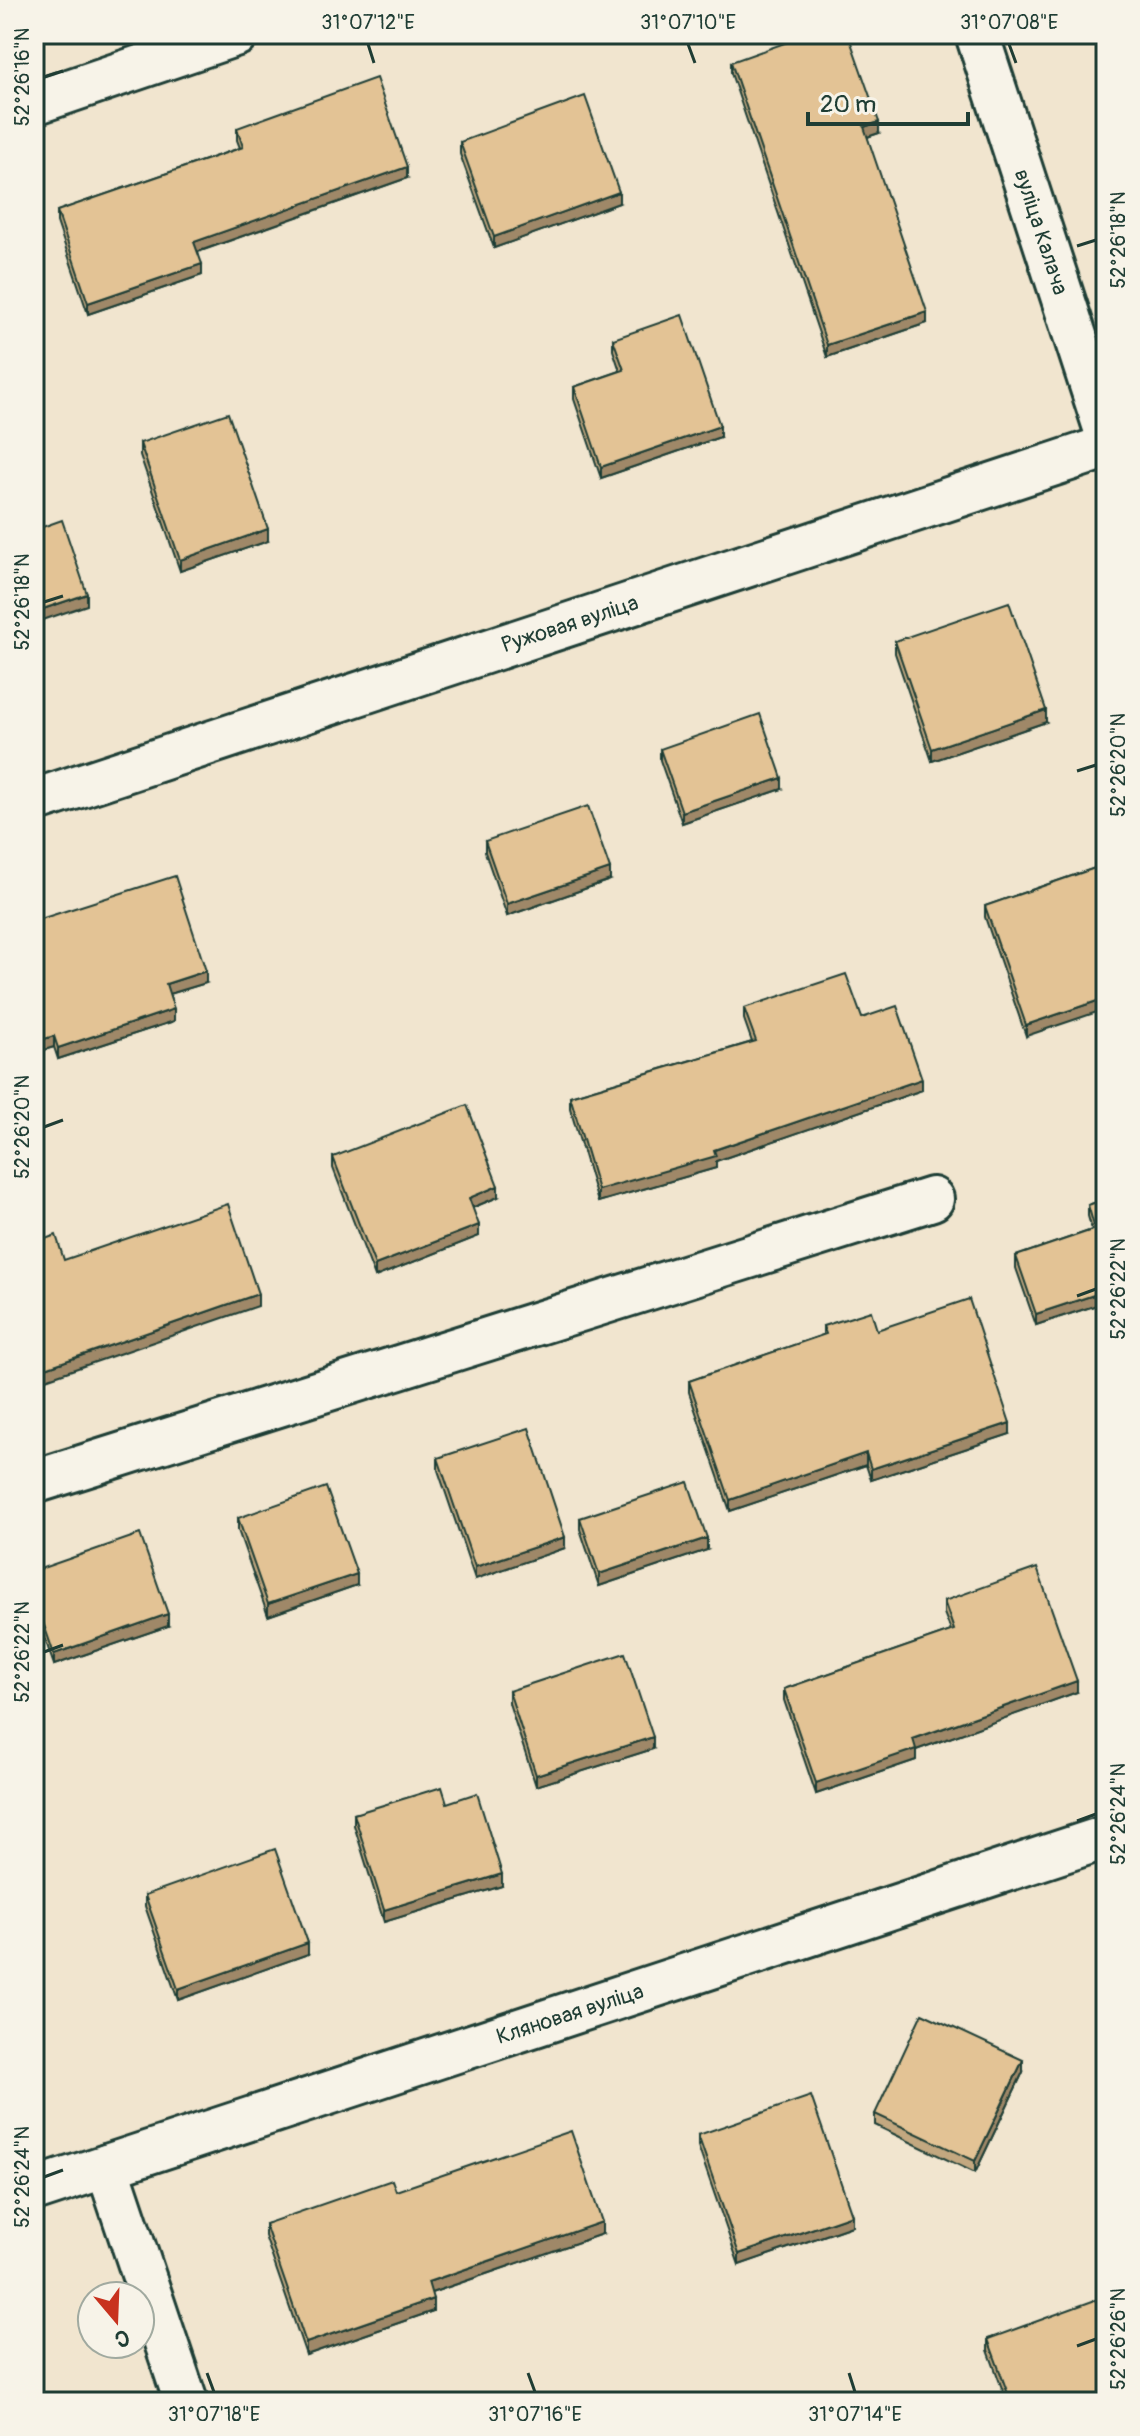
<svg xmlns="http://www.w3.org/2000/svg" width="1140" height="2436" viewBox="0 0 1140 2436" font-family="Pangolin,sans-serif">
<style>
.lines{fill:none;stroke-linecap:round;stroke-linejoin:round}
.minor-casing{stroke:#1f3d34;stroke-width:48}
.minor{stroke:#f7f3e8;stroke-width:42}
.wall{fill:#c3a880;stroke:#1f3d34;stroke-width:2}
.shaded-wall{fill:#9f8868;stroke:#1f3d34;stroke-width:2}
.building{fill:#e3c395;stroke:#1f3d34;stroke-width:2}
.ticks{fill:none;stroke:#1f3d34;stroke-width:3}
.labels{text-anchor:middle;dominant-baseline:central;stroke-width:8;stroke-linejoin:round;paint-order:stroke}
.street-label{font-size:22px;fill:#1f3d34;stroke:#f7f3e8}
.neatline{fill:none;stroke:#1f3d34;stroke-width:3}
.ticks-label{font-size:20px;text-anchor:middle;fill:#1f3d34}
</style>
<rect width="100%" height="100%" fill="#f1e5cf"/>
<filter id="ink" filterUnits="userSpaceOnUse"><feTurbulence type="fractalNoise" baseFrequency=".0125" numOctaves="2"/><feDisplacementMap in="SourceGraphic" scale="16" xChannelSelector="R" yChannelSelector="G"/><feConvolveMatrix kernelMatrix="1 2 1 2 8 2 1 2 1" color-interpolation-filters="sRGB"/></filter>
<g filter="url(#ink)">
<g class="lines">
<defs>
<g id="minor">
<path d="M 977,34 L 1106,431"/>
<path d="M 34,103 L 237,34"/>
<path d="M 34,801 L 1106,447"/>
<path d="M 34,1482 L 932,1199"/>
<path d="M 107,2166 L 186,2402"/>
<path d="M 34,2190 L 1106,1837"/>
</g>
</defs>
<use href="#minor" class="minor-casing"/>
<use href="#minor" class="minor"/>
</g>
<g class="wall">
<path d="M 731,62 L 879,133 L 867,137 L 927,323 L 827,357 L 731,73 Z"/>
<path d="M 237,128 L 407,178 L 198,252 L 202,275 L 88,314 L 57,222 L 57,211 L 240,148 L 237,140 Z"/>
<path d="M 460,142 L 619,203 L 494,248 L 460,154 Z"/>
<path d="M 613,339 L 720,437 L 601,478 L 574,399 L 574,387 L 620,371 L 613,350 Z"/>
<path d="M 140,443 L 268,541 L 180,571 L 140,455 Z"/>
<path d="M 895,641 L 1046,722 L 932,761 L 895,653 Z"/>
<path d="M 660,749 L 782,789 L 682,823 L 660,760 Z"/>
<path d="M 485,841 L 610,880 L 507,916 L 485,852 Z"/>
<path d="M 1098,867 L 1026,1036 L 985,917 L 985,906 Z"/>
<path d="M 34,921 L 206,983 L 170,994 L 174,1021 L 58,1059 L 54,1047 L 34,1053 Z"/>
<path d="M 744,1008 L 862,1018 L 922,1090 L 716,1161 L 716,1168 L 598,1202 L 570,1108 L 570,1096 L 752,1042 L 744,1019 Z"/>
<path d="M 333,1157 L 498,1197 L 472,1208 L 479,1236 L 375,1277 L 333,1168 Z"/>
<path d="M 1106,1199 L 1106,1302 L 1036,1325 L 1016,1268 L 1016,1256 L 1092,1230 L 1088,1216 L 1088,1205 Z"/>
<path d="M 823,1326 L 877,1330 L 1010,1434 L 871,1480 L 866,1465 L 730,1511 L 689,1392 L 689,1381 L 823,1335 Z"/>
<path d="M 438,1458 L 565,1548 L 475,1579 L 438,1470 Z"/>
<path d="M 238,1518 L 357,1585 L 268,1616 L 238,1530 Z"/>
<path d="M 580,1518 L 707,1550 L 599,1586 L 580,1529 Z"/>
<path d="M 34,1571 L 168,1626 L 54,1665 L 34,1607 Z"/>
<path d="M 944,1601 L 1077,1692 L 916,1750 L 916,1760 L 816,1794 L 784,1700 L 784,1689 L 951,1631 L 944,1613 Z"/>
<path d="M 509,1691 L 653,1749 L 536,1786 L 509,1703 Z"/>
<path d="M 447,1803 L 502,1886 L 384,1922 L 354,1825 L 354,1814 Z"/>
<path d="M 145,1895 L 308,1954 L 178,2000 L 145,1906 Z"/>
<path d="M 1023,2072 L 975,2173 L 875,2125 L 875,2114 Z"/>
<path d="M 698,2135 L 852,2226 L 739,2265 L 698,2146 Z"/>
<path d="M 396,2191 L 602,2234 L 431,2293 L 433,2311 L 306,2355 L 265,2236 L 265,2224 Z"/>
<path d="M 1101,2307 L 1106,2402 L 1007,2402 L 988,2350 L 988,2339 Z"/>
</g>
<g class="shaded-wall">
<path d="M 879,122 L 879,133 L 864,138 L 864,127 Z"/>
<path d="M 407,167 L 407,178 L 194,253 L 194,242 Z"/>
<path d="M 619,192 L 619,203 L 494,248 L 494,237 Z"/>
<path d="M 202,264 L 202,275 L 88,314 L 88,303 Z"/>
<path d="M 927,312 L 927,323 L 827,357 L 827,345 Z"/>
<path d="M 720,426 L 720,437 L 601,478 L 601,467 Z"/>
<path d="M 268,529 L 268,541 L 180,571 L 180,560 Z"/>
<path d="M 87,594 L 87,605 L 34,623 L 34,612 Z"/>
<path d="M 1046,710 L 1046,722 L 932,761 L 932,749 Z"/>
<path d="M 782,778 L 782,789 L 682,823 L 682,812 Z"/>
<path d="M 610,869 L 610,880 L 507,916 L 507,904 Z"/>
<path d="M 206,971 L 206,983 L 166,995 L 166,984 Z"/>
<path d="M 1106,998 L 1106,1009 L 1026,1036 L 1026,1025 Z"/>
<path d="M 174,1009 L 174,1021 L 58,1059 L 58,1048 Z"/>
<path d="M 54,1036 L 54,1047 L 34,1053 L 34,1042 Z"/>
<path d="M 922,1079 L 922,1090 L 716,1161 L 716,1168 L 598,1202 L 598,1190 Z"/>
<path d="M 498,1186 L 498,1197 L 469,1209 L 469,1198 Z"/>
<path d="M 479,1225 L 479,1236 L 375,1277 L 375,1265 Z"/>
<path d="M 1106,1291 L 1106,1302 L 1036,1325 L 1036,1314 Z"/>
<path d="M 258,1294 L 258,1306 L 34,1383 L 34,1372 Z"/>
<path d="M 1010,1423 L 1010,1434 L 871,1480 L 871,1469 Z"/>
<path d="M 866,1453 L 866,1465 L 730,1511 L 730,1500 Z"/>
<path d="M 565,1537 L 565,1548 L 475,1579 L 475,1567 Z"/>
<path d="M 707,1538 L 707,1550 L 599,1586 L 599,1574 Z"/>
<path d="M 357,1574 L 357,1585 L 268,1616 L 268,1604 Z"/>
<path d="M 168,1614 L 168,1626 L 54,1665 L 54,1654 Z"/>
<path d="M 1077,1681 L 1077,1692 L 916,1750 L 916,1760 L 816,1794 L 816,1783 L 913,1739 Z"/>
<path d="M 653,1737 L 653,1749 L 536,1786 L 536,1775 Z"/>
<path d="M 502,1874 L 502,1886 L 384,1922 L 384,1910 Z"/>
<path d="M 308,1943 L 308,1954 L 178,2000 L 178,1989 Z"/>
<path d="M 1023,2060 L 1023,2072 L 975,2173 L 975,2161 Z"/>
<path d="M 852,2215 L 852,2226 L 739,2265 L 739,2254 Z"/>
<path d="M 602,2222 L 602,2234 L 428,2294 L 428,2282 Z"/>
<path d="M 433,2299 L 433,2311 L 306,2355 L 306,2343 Z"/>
</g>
<g class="building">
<path d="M 810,34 L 848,34 L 879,122 L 864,127 L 927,312 L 827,345 L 731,62 Z"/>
<path d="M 376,78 L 407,167 L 194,242 L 202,264 L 88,303 L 57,211 L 243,147 L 237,128 Z"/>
<path d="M 585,96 L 619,192 L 494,237 L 460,142 Z"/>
<path d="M 682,315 L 720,426 L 601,467 L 574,387 L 624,370 L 613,339 Z"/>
<path d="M 228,413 L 268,529 L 180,560 L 140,443 Z"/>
<path d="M 62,520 L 87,594 L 34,612 L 34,530 Z"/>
<path d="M 1009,602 L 1046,710 L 932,749 L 895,641 Z"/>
<path d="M 760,714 L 782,778 L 682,812 L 660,749 Z"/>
<path d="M 588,806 L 610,869 L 507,904 L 485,841 Z"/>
<path d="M 1098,867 L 1106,890 L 1106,998 L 1026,1025 L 985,906 Z"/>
<path d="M 175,876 L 206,971 L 166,984 L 174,1009 L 58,1048 L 54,1036 L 34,1042 L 34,921 Z"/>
<path d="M 846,974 L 862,1018 L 897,1006 L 922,1079 L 714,1150 L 716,1156 L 598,1190 L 570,1096 L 756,1041 L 744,1008 Z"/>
<path d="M 467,1105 L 498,1186 L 469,1198 L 479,1225 L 375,1265 L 333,1157 Z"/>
<path d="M 1106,1199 L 1106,1291 L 1036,1314 L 1016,1256 L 1095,1229 L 1088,1205 Z"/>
<path d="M 228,1204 L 258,1294 L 34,1372 L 34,1243 L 56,1235 L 64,1260 Z"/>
<path d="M 969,1299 L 1010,1423 L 871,1469 L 866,1453 L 730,1500 L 689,1381 L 826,1334 L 823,1326 L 871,1311 L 877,1330 Z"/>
<path d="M 529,1428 L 565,1537 L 475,1567 L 438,1458 Z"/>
<path d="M 688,1482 L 707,1538 L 599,1574 L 580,1518 Z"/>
<path d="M 326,1487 L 357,1574 L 268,1604 L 238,1518 Z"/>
<path d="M 140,1534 L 168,1614 L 54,1654 L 34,1596 L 34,1571 Z"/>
<path d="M 1037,1568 L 1077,1681 L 913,1739 L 916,1749 L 816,1783 L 784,1689 L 954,1630 L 944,1601 Z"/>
<path d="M 625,1653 L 653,1737 L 536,1775 L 509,1691 Z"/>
<path d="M 442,1787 L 447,1803 L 477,1793 L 502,1874 L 384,1910 L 354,1814 Z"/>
<path d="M 275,1849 L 308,1943 L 178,1989 L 145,1895 Z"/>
<path d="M 922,2013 L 1023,2060 L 975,2161 L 875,2114 Z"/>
<path d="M 811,2096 L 852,2215 L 739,2254 L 698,2135 Z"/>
<path d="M 571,2131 L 602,2222 L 428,2282 L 433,2299 L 306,2343 L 265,2224 L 392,2180 L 396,2191 Z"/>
<path d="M 1098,2299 L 1101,2307 L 1106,2305 L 1106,2402 L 1011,2402 L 988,2339 Z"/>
<path d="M 34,2384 L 40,2402 L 34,2402 Z"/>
</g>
</g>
<path class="ticks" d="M 368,44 L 374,63M 688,44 L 695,63M 1009,44 L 1016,63M 44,77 L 63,71M 1077,246 L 1096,240M 44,602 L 63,596M 1077,771 L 1096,765M 44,1127 L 63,1120M 1077,1296 L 1096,1289M 44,1652 L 63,1645M 1077,1821 L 1096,1814M 44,2177 L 63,2170M 1077,2346 L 1096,2339M 207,2373 L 214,2392M 528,2373 L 535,2392M 849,2373 L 855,2392"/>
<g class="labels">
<g class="street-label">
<text transform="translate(1041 232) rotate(72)">вуліца Калача</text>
<text transform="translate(570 624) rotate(-18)">Ружовая вуліца</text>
<text transform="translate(570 2014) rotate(-18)">Кляновая вуліца</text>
</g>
</g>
<rect width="1140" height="2436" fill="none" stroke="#f7f3e8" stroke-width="88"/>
<g transform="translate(116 2320) rotate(161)"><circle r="38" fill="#f7f3e8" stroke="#a1aaa0" stroke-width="2"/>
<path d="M0-6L14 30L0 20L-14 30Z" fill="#c8321e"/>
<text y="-12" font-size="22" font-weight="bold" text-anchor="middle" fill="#1f3d34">С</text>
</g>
<path d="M808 112v12h160v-12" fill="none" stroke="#1f3d34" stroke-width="4"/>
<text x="820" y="112" font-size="24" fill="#1f3d34" stroke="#f7f3e8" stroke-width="6" paint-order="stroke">20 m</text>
<rect x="44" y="44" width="1052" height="2348" class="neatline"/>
<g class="ticks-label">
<text x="368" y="29">31°07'12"E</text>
<text x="688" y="29">31°07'10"E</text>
<text x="1009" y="29">31°07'08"E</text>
<text transform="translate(22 77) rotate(-90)" y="7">52°26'16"N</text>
<text transform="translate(1118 240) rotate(-90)" y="7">52°26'18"N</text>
<text transform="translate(22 602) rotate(-90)" y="7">52°26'18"N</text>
<text transform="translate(1118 765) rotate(-90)" y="7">52°26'20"N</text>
<text transform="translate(22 1127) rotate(-90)" y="7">52°26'20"N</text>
<text transform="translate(1118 1289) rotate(-90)" y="7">52°26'22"N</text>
<text transform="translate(22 1652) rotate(-90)" y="7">52°26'22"N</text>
<text transform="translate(1118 1814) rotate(-90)" y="7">52°26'24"N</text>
<text transform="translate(22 2177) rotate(-90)" y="7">52°26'24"N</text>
<text transform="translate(1118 2339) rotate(-90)" y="7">52°26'26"N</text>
<text x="214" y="2421">31°07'18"E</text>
<text x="535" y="2421">31°07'16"E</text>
<text x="855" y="2421">31°07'14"E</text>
</g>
</svg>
